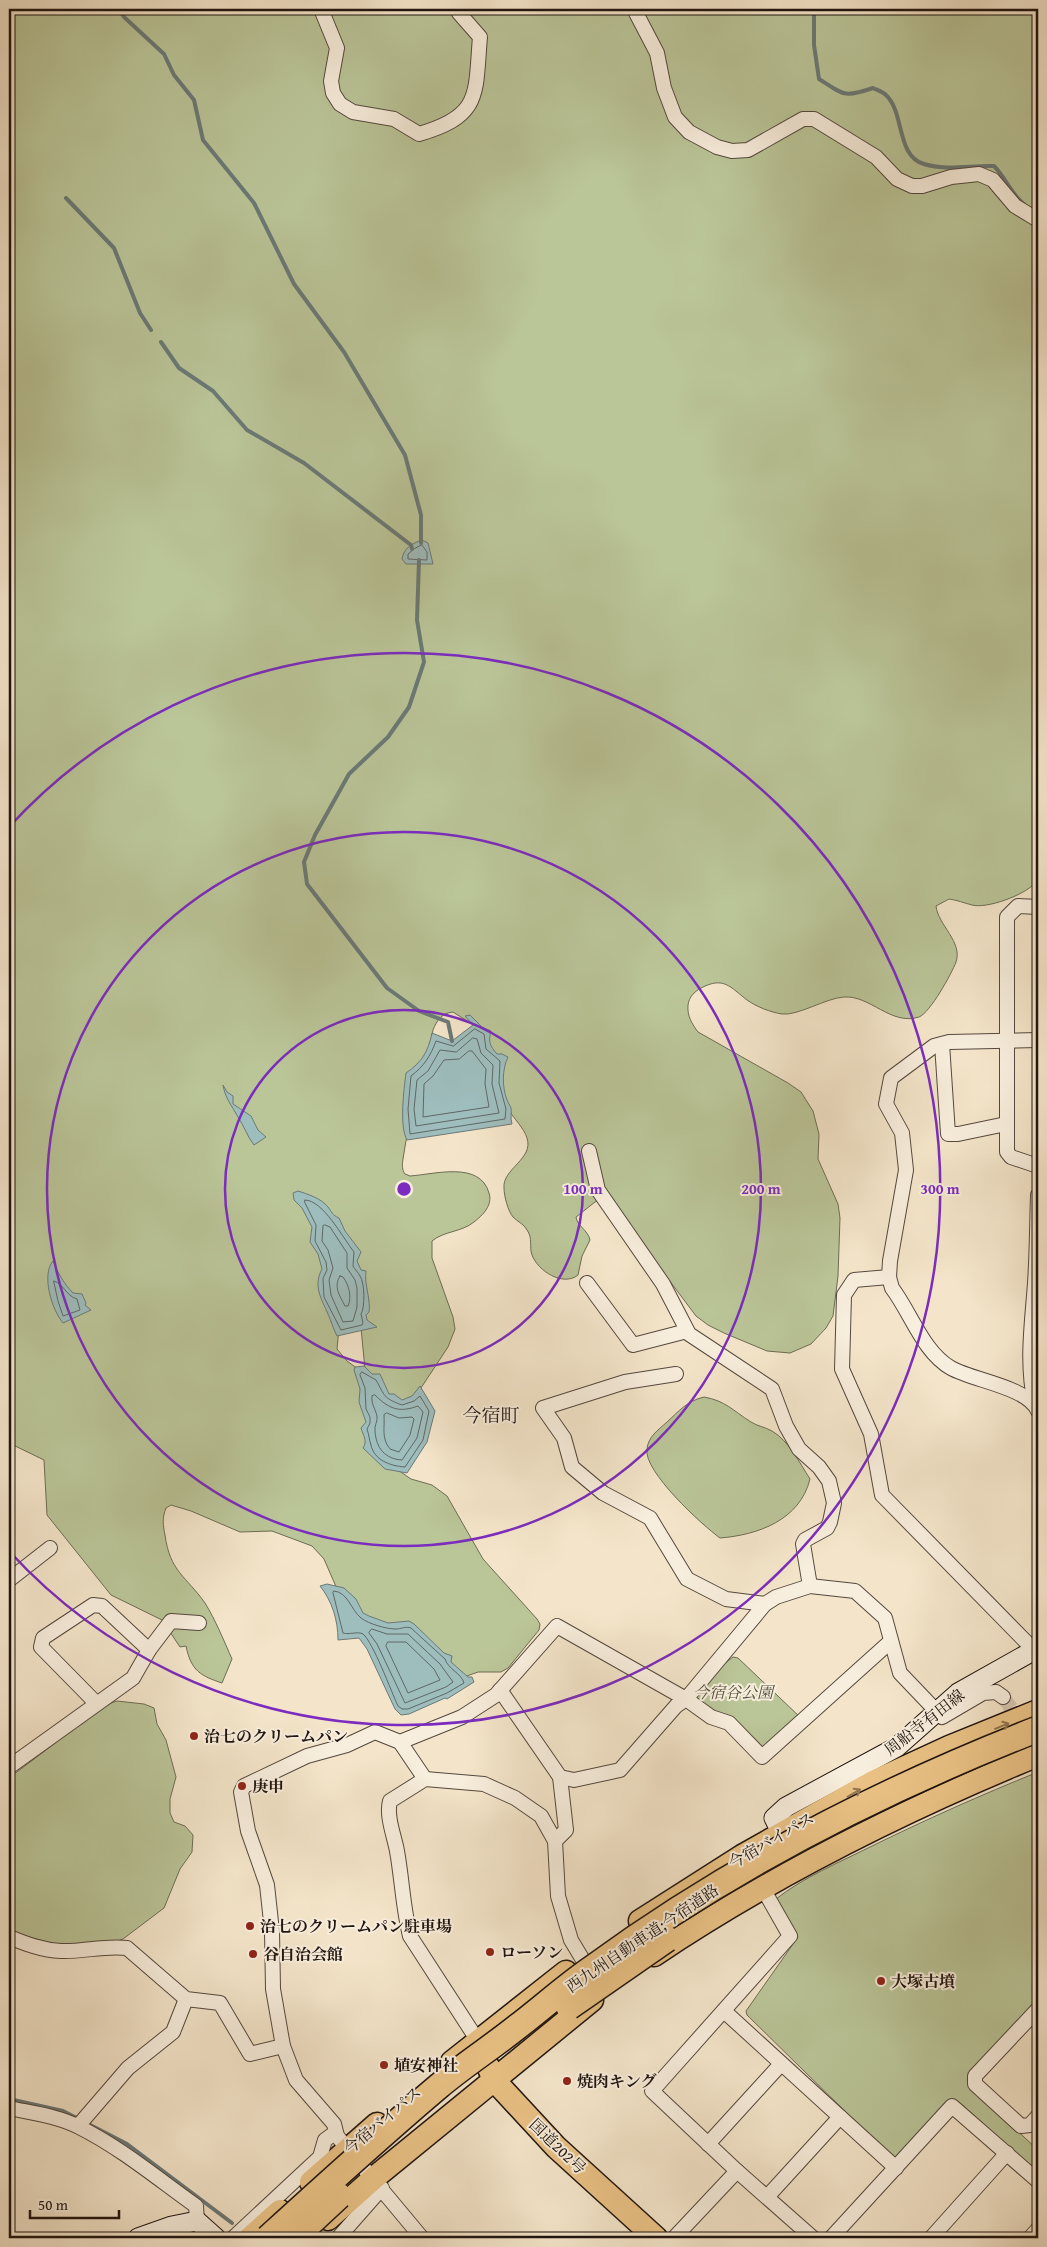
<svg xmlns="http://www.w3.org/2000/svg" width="1047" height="2247" viewBox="0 0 1047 2247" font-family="'Gentium Book Plus','Noto Serif JP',serif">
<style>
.green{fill:#bac598;stroke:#6c6c54}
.water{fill:#9ebdbd;stroke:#6b7977}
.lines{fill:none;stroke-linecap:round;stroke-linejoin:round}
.shore{stroke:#5e6866;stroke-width:1}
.stream{stroke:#6b7977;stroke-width:4}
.minor-tunnel{stroke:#d4c6ae;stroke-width:14;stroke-dasharray:14 7;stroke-linecap:butt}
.minor-casing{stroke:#54483e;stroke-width:16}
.secondary-casing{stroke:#1f140f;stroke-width:21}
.trunk-casing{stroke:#1f140f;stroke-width:25}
.minor{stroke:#f8eedd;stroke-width:14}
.secondary{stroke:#f8eedd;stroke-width:19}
.trunk{stroke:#eac285;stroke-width:22}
.motorway-bridge-casing{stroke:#1f140f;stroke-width:28;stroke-linecap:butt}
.motorway-bridge{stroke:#eac285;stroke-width:25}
.oneway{stroke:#8f7450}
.ring{fill:none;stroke:#7b2cbf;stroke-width:2.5}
.poi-dot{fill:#8f2418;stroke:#f8eedd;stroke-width:2}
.labels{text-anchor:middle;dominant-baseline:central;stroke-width:4;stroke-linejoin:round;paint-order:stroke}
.park-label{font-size:16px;font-style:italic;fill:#55523f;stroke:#f8eedd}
.street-label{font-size:16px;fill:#1f140f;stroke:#f8eedd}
.poi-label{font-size:16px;font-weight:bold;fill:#1f140f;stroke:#f8eedd;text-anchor:start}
.quarter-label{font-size:19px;fill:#1f140f;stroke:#f8eedd}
.centre{fill:#7b2cbf;stroke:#f8eedd;stroke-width:2.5}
.ring-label{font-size:15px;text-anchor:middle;font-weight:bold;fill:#7b2cbf;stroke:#f8eedd;stroke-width:4;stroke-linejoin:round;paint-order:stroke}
</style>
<rect width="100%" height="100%" fill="#f4e5ca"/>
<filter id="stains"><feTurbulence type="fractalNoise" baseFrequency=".004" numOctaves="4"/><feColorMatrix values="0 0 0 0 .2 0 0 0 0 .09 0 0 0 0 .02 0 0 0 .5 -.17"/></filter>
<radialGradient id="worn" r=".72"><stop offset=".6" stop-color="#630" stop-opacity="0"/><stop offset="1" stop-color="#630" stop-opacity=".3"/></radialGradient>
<g class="green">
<path d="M 9,9 L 1038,9 L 1038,847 L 1035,858 L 1034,884 C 1024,895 987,909 972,905 C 964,903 957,900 949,899 L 936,906 C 938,925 963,942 956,962 C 952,973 930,1013 919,1017 C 891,1026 870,995 844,997 C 826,998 798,1016 782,1014 C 770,1012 757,1007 747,1000 C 730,987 724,976 701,988 C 694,992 689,997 688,1005 C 687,1016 692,1024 698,1032 L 788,1083 L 801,1092 L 813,1111 L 819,1134 L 818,1159 L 838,1204 L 840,1218 L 838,1276 L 833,1316 L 826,1328 L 811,1344 L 790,1353 L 767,1351 L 724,1333 L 708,1325 L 696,1316 L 607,1197 L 595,1202 L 576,1217 C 577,1226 588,1230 590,1240 L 582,1256 L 578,1275 C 563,1287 538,1271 532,1255 C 529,1247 533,1238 527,1230 C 524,1224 518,1222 513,1217 C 508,1211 504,1196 504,1188 C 502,1169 534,1159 527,1138 C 524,1128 514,1119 508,1109 C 499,1094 488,1051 486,1033 L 453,1012 C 442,1013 437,1020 433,1030 C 424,1073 409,1116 403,1159 C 402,1165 402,1170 405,1174 L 410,1176 C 436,1174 480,1161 489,1193 C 493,1205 483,1215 474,1222 C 462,1232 444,1231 432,1241 L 432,1258 L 453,1317 L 455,1329 L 448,1347 L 415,1397 L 402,1402 L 387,1395 L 365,1369 L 361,1328 L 339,1328 L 337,1349 L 347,1361 L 365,1374 L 382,1459 L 411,1479 L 432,1485 L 447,1496 L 483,1559 L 537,1619 L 540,1624 L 539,1630 L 508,1668 L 501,1672 L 478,1672 L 464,1677 L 399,1628 L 364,1618 L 337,1589 L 324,1559 L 312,1546 L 272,1531 L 240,1532 L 191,1511 L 171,1505 L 166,1508 C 162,1518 163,1525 165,1535 C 170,1572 186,1576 205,1603 C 216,1621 224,1641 232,1659 L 222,1683 C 201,1676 191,1671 186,1646 L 180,1647 L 162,1620 L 111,1595 L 47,1515 L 44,1460 L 9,1443 Z"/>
<path d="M 704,1397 C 726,1401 732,1410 751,1422 C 757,1426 765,1427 772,1431 C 789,1441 799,1462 810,1479 C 800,1520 758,1535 720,1538 C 702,1525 643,1471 647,1449 C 648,1437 658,1430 667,1422 C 679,1411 687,1401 704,1397 Z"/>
<path d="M 733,1657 L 738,1658 L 801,1718 L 765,1749 L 697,1703 L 695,1694 L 716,1670 Z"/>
<path d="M 117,1701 L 144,1704 L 154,1708 L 157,1724 L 166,1740 L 176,1777 L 170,1799 L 170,1813 L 174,1822 L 185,1826 L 193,1835 L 192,1852 L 180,1869 L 164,1908 L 123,1939 L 115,1942 L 57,1945 L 9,1931 L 9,1778 L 105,1705 Z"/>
<path d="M 1038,1772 L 1038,2003 L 970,2087 L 1038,2150 L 1038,2173 L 958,2101 L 947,2101 L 897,2157 L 892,2157 L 855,2124 L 856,2122 L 747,2015 L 746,2011 L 798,1937 L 776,1899 C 804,1877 838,1863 870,1847 C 925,1820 981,1795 1038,1772 Z"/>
</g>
<g class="water">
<path d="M 422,540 L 428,543 L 433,564 L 406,564 L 402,559 C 404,548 411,544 422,540 Z"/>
<path d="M 470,1015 L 482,1027 L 491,1031 C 488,1042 490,1046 497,1054 L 502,1054 L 508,1057 C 502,1069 502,1087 507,1100 C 508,1103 510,1105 511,1108 C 512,1113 510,1117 512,1124 L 407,1140 C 399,1126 404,1089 406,1073 C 422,1062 428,1052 432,1033 L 452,1041 L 473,1025 L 465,1016 Z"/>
<path d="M 223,1085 L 227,1092 L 233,1096 L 233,1104 L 251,1116 L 258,1130 L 266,1137 L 254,1145 C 247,1136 244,1126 238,1117 C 232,1106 225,1098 223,1085 Z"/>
<path d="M 298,1191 C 307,1194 321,1198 328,1207 C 332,1212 332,1215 339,1218 L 345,1231 L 361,1252 L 357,1261 L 361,1270 L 366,1271 C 364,1285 371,1299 369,1312 L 366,1315 L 367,1320 L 377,1327 L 337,1336 C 333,1328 331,1321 328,1314 C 321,1298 313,1286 322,1269 L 318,1254 L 310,1242 L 312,1227 L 302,1208 L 294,1200 L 293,1193 Z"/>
<path d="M 53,1261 C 58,1273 64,1284 73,1293 L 82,1294 L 86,1303 L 85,1305 L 91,1310 L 63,1323 C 52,1310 41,1275 53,1261 Z"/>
<path d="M 364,1366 L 372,1374 L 380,1374 L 389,1394 L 394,1394 L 402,1400 L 412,1396 L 420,1386 L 435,1411 L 427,1442 L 407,1473 L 385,1469 L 363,1448 C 368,1441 363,1435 361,1428 L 366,1422 L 359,1402 L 360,1389 L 354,1370 L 355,1367 Z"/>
<path d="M 327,1584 L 344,1588 L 356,1599 L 363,1613 L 369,1616 L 388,1623 L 409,1621 L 414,1624 L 444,1653 L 452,1656 L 451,1662 L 468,1677 L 472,1677 L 474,1682 L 447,1699 L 445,1698 L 409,1714 L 401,1715 L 395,1709 L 367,1649 L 359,1638 L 338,1640 C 338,1620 332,1601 320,1586 Z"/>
</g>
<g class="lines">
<g class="shore">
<path d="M 422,545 L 427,552 L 427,560 L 408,559 L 408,554 L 414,549 Z"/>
<path d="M 475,1029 L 484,1034 L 486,1049 L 500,1061 L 499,1083 L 506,1109 L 505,1119 L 410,1134 L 408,1109 L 411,1076 C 424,1066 430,1057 436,1041 L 453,1046 Z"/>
<path d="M 473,1038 L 477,1039 L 481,1053 L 493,1065 L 492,1084 L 499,1113 L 416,1126 L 414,1109 L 417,1080 L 428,1071 L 440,1050 L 456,1052 Z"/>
<path d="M 469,1051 L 472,1051 L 486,1069 L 485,1084 L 489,1107 L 423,1117 L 424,1084 L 433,1076 L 444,1060 L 459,1059 Z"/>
<path d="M 305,1200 C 323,1200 343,1238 354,1252 L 353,1266 C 355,1270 358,1272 360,1276 C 365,1283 365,1308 361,1314 L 363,1323 L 362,1325 L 341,1330 L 324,1297 L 323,1278 L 327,1270 L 326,1262 L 315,1241 L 316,1225 L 305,1203 Z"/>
<path d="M 325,1225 L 330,1227 L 347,1253 L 347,1268 L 355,1280 L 357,1288 L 357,1307 L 353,1321 L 343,1322 L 331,1295 L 329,1280 L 333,1268 L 328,1250 L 322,1241 L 323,1226 Z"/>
<path d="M 340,1276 L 343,1277 C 349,1285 352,1297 348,1306 L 345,1306 C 340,1296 333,1287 340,1276 Z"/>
<path d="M 54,1281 C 64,1284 66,1296 77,1299 L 80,1310 L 63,1316 L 58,1301 Z"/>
<path d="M 362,1372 L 376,1380 C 385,1396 383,1398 402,1405 L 414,1401 L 420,1396 L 429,1411 L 423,1440 L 405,1467 C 390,1466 374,1460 371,1445 C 369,1439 369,1435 367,1429 L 370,1423 L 370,1417 L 366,1409 L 365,1388 L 360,1375 Z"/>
<path d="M 375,1395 C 389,1409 399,1413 418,1406 L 423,1412 L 417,1438 L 402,1460 C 385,1459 376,1448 375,1431 C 374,1426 378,1421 377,1416 C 375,1408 371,1404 372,1396 Z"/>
<path d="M 387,1413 L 399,1418 L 412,1417 L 414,1419 L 410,1435 L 399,1452 L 390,1449 C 381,1438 385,1428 384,1415 Z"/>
<path d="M 334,1591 C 348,1592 351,1610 361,1618 C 369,1624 386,1629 396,1629 C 401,1629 406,1626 411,1628 L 445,1659 C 448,1669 462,1674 464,1683 L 447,1693 L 408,1709 L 402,1709 L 398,1706 C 391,1691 373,1642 363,1634 C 358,1631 349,1635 343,1633 L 333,1593 Z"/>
<path d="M 372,1629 L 387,1634 L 408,1634 L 440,1664 L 453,1682 L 446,1687 L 405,1703 L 377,1644 L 369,1633 Z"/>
<path d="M 388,1642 L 406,1642 L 434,1669 L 440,1680 L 408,1693 L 386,1646 Z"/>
</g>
<g class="stream">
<path d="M 119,9 L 124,17 L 164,54 L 174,75 L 194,100 L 203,140 L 254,203 L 294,284 L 344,352 L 405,455 L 421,515 L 421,543"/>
<path d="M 814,9 L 814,45 L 819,79 C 844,95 844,98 873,88 C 877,90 883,92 886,95 C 905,113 896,156 924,164 C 947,171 971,165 994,166 C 1006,178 1011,194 1024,204"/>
<path d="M 66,198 L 114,248 L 140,313 L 151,330"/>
<path d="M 161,342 L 179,368 L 213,391 L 247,430 L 304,463 L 411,545 L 412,549"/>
<path d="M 419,560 L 417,620 L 424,662 L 409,707 L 388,737 L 349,774 L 315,835 L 304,862 L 307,884 L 387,988 L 419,1011 L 448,1022 L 452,1041"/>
<path d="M 9,2099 L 63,2111 L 127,2144 L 232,2223"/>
</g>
<path class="minor-tunnel" d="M 1003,1697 L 1038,1744"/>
<defs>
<g id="minor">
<path d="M 321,9 L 337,48 L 331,81 L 333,93 L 340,104 L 353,112 L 394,119 L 419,134 C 482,116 475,94 480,37 L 459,13 L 458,9"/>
<path d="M 634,9 L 657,53 L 664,88 L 675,117 L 689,132 L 717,147 L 732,151 L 748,150 L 803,119 L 814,119 L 876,157 L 897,179 L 912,186 L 922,186 L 951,177 L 979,174 L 993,180 L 1015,206 L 1038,220"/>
<path d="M 1038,907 L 1018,906 L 1007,917 L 1007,1152 L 1011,1157 L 1038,1166"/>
<path d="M 1038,1040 L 949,1042 L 934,1046 L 891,1078 L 886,1104 L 902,1133 L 906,1170 L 890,1261 L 889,1277 L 892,1288 C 911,1313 923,1352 951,1368 C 974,1381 1028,1387 1038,1411"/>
<path d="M 942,1044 L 948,1134 L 958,1134 L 1006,1124"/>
<path d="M 589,1151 L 598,1190 L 663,1284 L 689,1334 L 772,1389 L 786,1426 L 799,1449 L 819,1467 L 829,1481 L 834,1503 L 830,1522 L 827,1528 L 805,1540 L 803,1544 L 810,1586"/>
<path d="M 889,1277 L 854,1280 L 844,1295 L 842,1369 L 871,1434 L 882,1495 L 1034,1650"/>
<path d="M 587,1283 L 633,1345 L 687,1331"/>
<path d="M 676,1374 L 625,1382 L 543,1408 L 564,1438 L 572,1467 L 603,1493 L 650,1518 L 687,1579 L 726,1599 L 765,1604"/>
<path d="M 1035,1404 C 1026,1362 1032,1325 1035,1283 C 1037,1254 1037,1224 1038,1195"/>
<path d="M 9,1580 L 50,1548"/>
<path d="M 500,1690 L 560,1777 L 574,1780 L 620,1770 L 676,1706 L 686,1699 L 711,1717 L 729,1723 L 762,1757 L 891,1641"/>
<path d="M 96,1703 L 41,1647 L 43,1638 L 93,1605 L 102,1606 L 149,1650"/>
<path d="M 400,1742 L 462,1717 L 496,1695 L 557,1626 L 686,1699 L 765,1604 L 776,1597 L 810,1586 L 855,1591 L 885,1618 L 900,1673 L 942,1717 L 983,1693 L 996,1692 L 1003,1697"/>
<path d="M 9,1767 L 133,1678 L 149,1650 L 171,1621 L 199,1623"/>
<path d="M 555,1841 L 566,1830 L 560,1777"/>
<path d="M 762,1887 L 790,1936 L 652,2091 L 737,2171 L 813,2238"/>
<path d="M 9,1937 C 26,1944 42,1950 61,1951 C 83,1952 105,1945 127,1948 L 186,1999 L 220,2003 L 250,2054 L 283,2046"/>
<path d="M 1038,2009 L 975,2076 L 975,2084 L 1021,2126 L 1030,2125 L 1038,2116"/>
<path d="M 724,2011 L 896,2168"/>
<path d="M 478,2041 L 410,1936 C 403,1908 402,1879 397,1851 C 394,1835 386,1816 390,1801 L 425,1779 L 484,1784 L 515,1798 L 541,1816 L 555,1841 L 558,1896 L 571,1940 L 583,1960"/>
<path d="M 9,2108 C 32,2113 58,2116 79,2127 C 121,2148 158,2179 196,2206 L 197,2221"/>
<path d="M 78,2126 L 128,2068 L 173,2032 L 186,1999"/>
<path d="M 708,2144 L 781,2064"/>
<path d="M 767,2197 L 840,2117"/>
<path d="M 233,2238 L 320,2157 L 325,2140 L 332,2135 L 337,2136"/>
<path d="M 338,2238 L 382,2188"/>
<path d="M 422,2238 L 337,2136 L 334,2124 L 296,2080 L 283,2046 L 273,1989 L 272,1931 L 267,1885 L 248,1831 L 241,1792 L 244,1786 L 307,1756 L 347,1745 L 375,1732 L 400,1742 L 425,1779"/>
<path d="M 674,2238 L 737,2171"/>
<path d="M 831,2238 L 952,2106 L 1038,2181"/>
<path d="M 931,2238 L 1007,2153"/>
<path d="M 1030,2238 L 1038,2229"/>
</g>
<g id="secondary">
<path d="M 782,1834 L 774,1818 L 786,1807 L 897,1747 L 958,1693 L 1038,1648"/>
<path d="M 138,2238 L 172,2226 L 197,2221 L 216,2238"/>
</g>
<g id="trunk">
<path d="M 640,1921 L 742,1856 L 873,1782 L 949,1747 L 1038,1711"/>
<path d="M 654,1955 C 775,1874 904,1810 1038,1755"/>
<path d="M 452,2062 L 566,1972"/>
<path d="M 488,2066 L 494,2080 L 556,2147 L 656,2238"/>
<path d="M 311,2182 L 377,2124"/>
<path d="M 328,2219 L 374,2178 L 592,2000"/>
<path d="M 250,2238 L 280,2211"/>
</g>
</defs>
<use href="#minor" class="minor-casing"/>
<use href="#secondary" class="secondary-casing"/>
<use href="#trunk" class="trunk-casing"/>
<use href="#minor" class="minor"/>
<use href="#secondary" class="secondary"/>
<use href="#trunk" class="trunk"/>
<defs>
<g id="motorway-bridge">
<path d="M 569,2007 L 667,1939"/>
<path d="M 268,2238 C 324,2187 381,2135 439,2086 C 464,2065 492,2047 517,2027 C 542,2008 565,1987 591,1969 C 728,1869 881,1790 1038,1729"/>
<path d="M 294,2238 L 339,2196"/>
</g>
</defs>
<use href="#motorway-bridge" class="motorway-bridge-casing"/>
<use href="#motorway-bridge" class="motorway-bridge"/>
</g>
<defs><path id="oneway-shaft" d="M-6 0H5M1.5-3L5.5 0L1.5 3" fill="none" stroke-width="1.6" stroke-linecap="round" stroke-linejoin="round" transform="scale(1.25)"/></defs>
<g class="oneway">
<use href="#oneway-shaft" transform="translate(1002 1726) rotate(-22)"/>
<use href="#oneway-shaft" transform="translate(854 1793) rotate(-30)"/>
</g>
<g class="ring">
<circle cx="404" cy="1189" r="179"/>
<circle cx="404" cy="1189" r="357"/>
<path d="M9 827A536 536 0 1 1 9 1551"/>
</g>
<g class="poi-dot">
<circle cx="194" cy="1736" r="5"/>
<circle cx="242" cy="1786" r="5"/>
<circle cx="250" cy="1926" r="5"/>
<circle cx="490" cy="1952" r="5"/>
<circle cx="253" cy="1954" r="5"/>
<circle cx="881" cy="1981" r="5"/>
<circle cx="384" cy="2065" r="5"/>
<circle cx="567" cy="2081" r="5"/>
</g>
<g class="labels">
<g class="park-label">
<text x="733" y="1692">今宿谷公園</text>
</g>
<g class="street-label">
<text transform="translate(924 1722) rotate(-38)">周船寺有田線</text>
<text transform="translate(771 1840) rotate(-30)">今宿バイパス</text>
<text transform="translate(642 1938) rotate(-34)">西九州自動車道;今宿道路</text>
<text transform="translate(382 2120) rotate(-40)">今宿バイパス</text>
<text transform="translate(558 2146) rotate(44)">国道202号</text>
</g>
<g class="poi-label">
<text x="204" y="1736">治七のクリームパン</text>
<text x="252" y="1786">庚申</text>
<text x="260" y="1926">治七のクリームパン駐車場</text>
<text x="500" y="1952">ローソン</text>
<text x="263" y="1954">谷自治会館</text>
<text x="891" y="1981">大塚古墳</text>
<text x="394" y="2065">埴安神社</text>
<text x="577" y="2081">焼肉キング</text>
</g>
<g class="quarter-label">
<text x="491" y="1415">今宿町</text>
</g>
</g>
<circle cx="404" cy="1189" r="8" class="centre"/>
<g class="ring-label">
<text x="583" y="1194">100 m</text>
<text x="761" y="1194">200 m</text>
<text x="940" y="1194">300 m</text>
</g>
<rect width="1047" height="2247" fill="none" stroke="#f4e5ca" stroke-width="30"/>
<rect x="10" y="10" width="1027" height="2227" fill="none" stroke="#1f140f" stroke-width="2.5"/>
<rect x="15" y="15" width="1017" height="2217" fill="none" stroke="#1f140f"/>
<path d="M30 2210v8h89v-8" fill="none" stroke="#1f140f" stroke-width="2.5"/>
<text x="38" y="2210" font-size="15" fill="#1f140f" stroke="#f8eedd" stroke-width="4" paint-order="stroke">50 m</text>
<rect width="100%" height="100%" filter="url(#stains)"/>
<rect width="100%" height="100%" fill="url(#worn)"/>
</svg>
